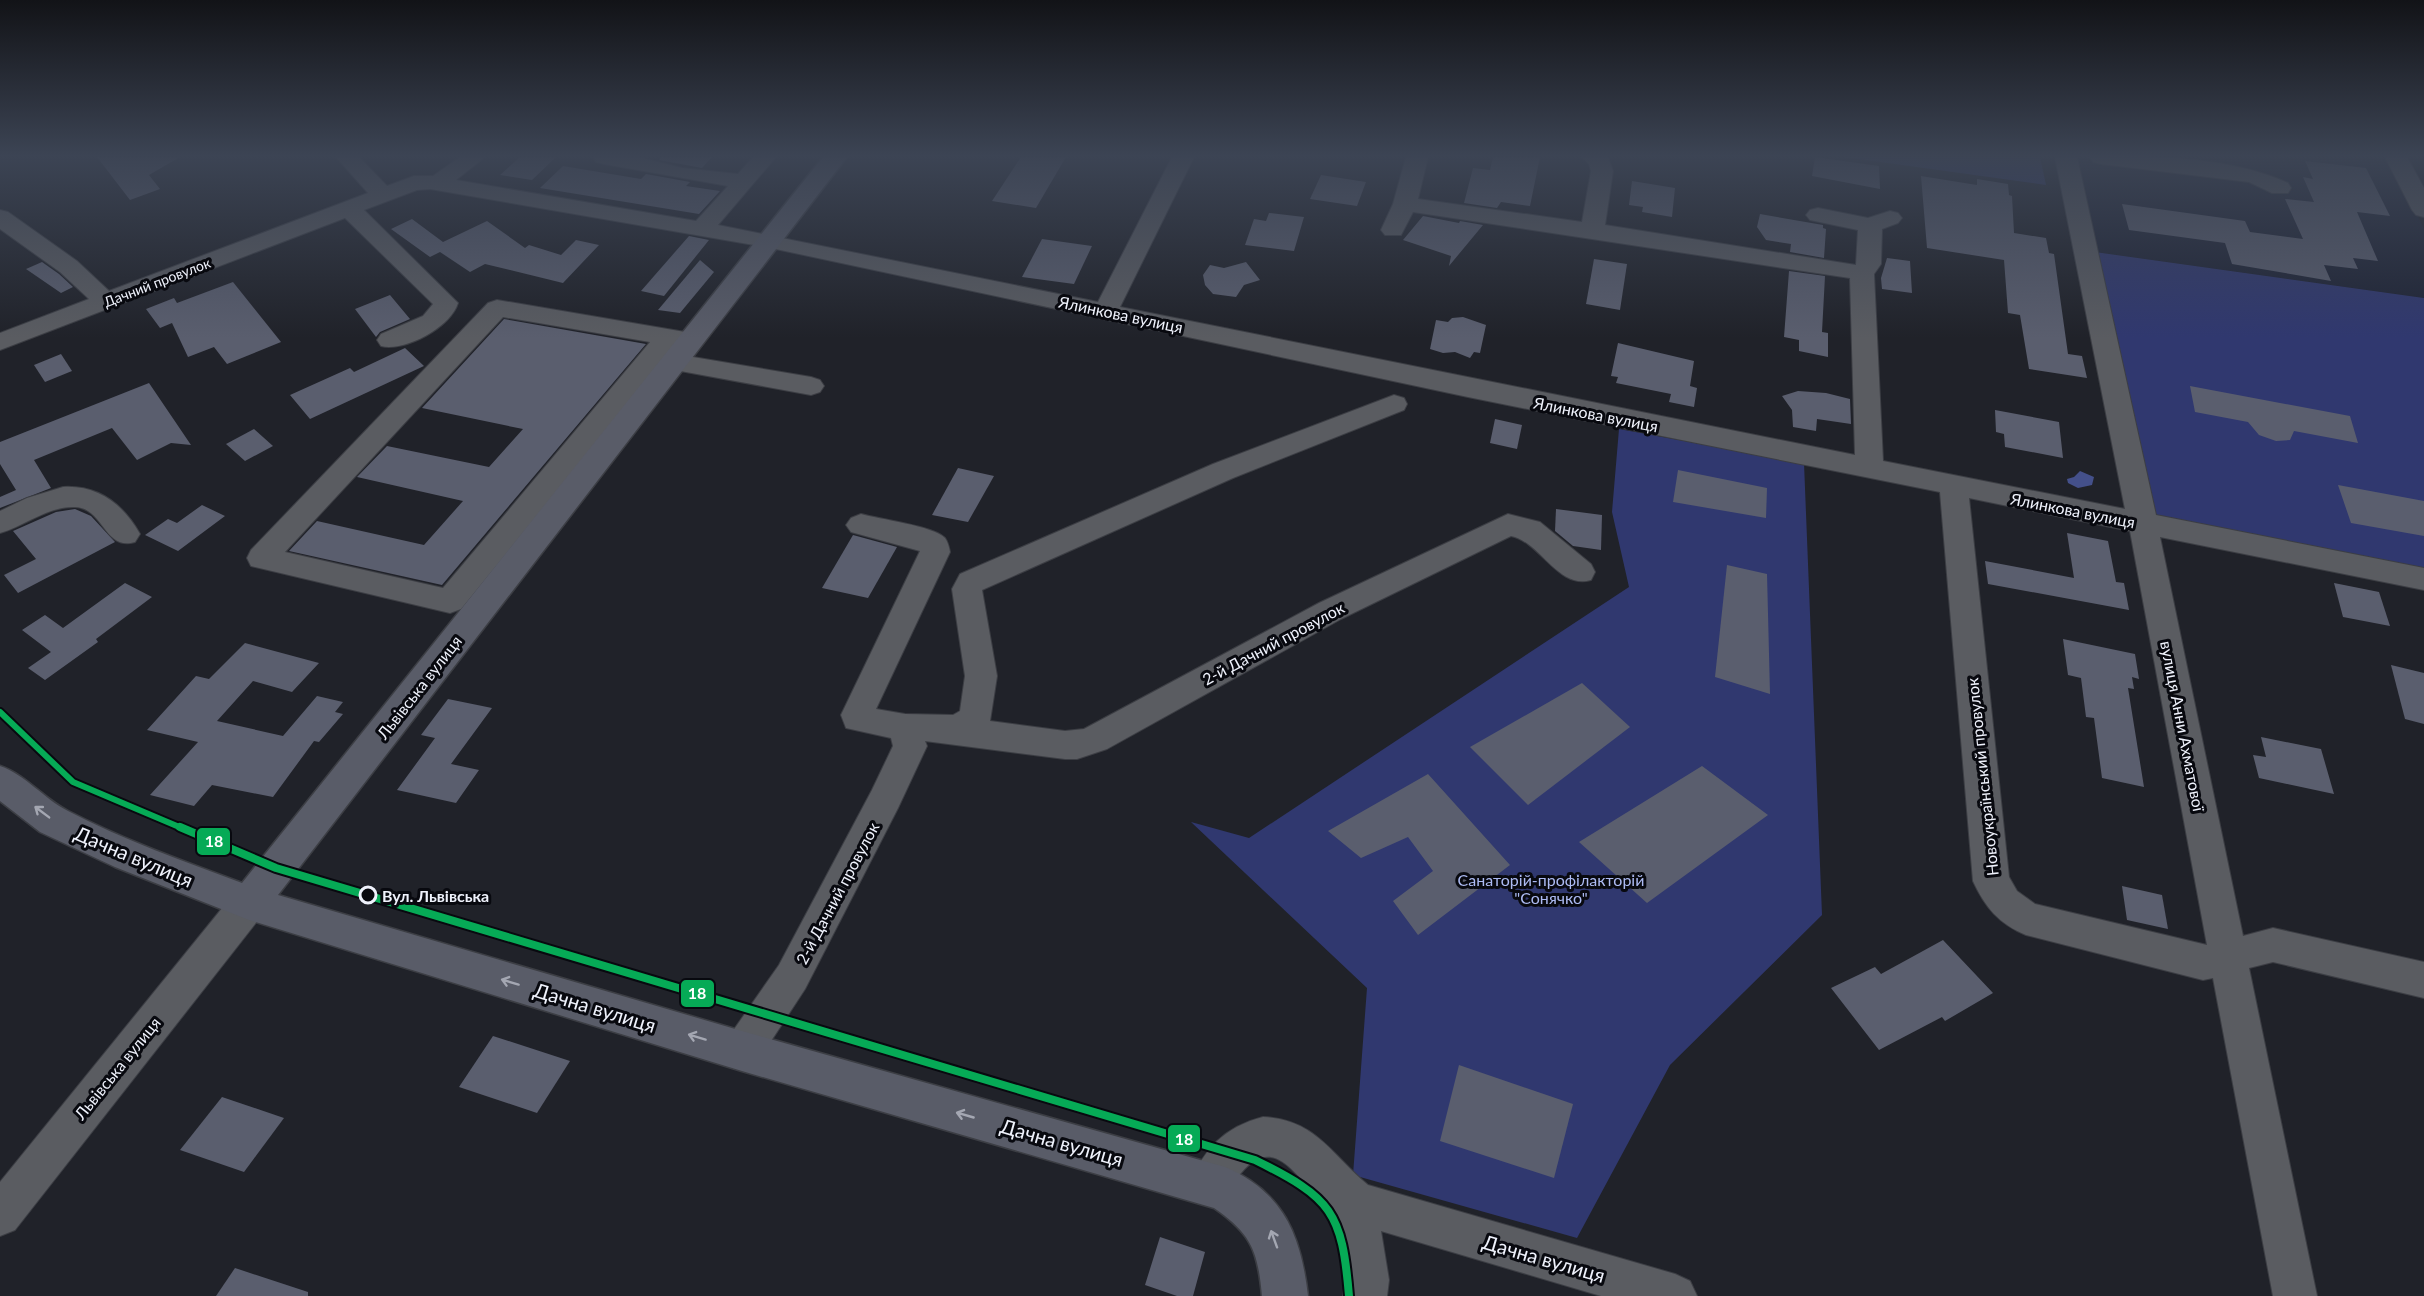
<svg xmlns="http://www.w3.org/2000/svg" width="2424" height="1296" viewBox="0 0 2424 1296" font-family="Lato,sans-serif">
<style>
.built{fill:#1f2435}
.forest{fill:#30386f}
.water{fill:#44508a}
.building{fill:#5a5e6e}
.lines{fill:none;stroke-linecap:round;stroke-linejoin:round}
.minor-casing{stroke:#3c3e44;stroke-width:2}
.major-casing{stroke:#3c3e44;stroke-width:3}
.minor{fill:#5a5c61;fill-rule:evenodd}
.major{fill:#595c68;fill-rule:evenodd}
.tram-1-far1-casing{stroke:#08090f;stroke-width:10}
.tram-1-casing{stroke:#08090f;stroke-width:12}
.tram-1-far1{stroke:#06aa56;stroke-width:6}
.tram-1{stroke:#06aa56;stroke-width:8}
.oneway{stroke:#a4a7b2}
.stop-dot{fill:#08090f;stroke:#eff2fc;stroke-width:3}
.labels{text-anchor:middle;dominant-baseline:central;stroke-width:6;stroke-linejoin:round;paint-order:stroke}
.far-street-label{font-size:14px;fill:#eff2fc;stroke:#08090f}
.street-label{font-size:16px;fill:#eff2fc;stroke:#08090f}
.park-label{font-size:16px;fill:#adbbf3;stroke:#08090f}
.stop-label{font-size:16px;font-weight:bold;fill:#eff2fc;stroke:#08090f;text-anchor:start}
.near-street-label{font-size:20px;fill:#eff2fc;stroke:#08090f}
.line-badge{stroke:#08090f;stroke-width:2}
.badge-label{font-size:16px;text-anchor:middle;font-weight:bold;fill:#fff}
</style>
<rect width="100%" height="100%" fill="#202229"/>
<path class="built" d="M 2073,157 L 2391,157 L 2424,229 L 2424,298 L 2095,252 Z"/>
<g class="forest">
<path d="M 1844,157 L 2040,157 L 2046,185 Z"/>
<path d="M 2095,252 L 2424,298 L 2424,572 L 2156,525 Z"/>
<path d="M 1619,429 L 1804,463 L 1822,915 L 1670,1065 L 1577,1238 L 1353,1175 L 1367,988 L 1191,822 L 1249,838 L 1629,587 L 1612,512 Z"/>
</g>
<path class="water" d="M 2080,471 L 2094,477 L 2092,485 L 2078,488 L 2068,483 L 2067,479 L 2074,477 Z"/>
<g class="building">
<path d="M 97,157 L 180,157 L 149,175 L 160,189 L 130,200 Z"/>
<path d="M 520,157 L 556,157 L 532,180 L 500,175 Z"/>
<path d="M 662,157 L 712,157 L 702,168 L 659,160 Z"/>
<path d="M 1021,157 L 1066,157 L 1036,208 L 992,201 Z"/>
<path d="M 1493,157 L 1540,157 L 1530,206 L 1501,202 L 1497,208 L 1464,203 L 1473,168 L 1490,170 Z"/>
<path d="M 1815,157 L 1879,166 L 1880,189 L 1812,176 Z"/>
<path d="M 2305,161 L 2366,168 L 2390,216 L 2357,212 L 2378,261 L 2353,258 L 2358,269 L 2324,265 L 2331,281 L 2232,264 L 2225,243 L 2129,230 L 2122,204 L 2245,221 L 2250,232 L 2303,239 L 2285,199 L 2314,202 L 2303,177 L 2313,179 Z"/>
<path d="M 563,166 L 641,179 L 646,174 L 690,182 L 686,186 L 720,191 L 699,214 L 540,188 Z"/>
<path d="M 1321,175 L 1366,182 L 1357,206 L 1310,199 Z"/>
<path d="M 1921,176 L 1977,185 L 1977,179 L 2008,184 L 2009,195 L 2012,196 L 2014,233 L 2046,238 L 2049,253 L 2054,254 L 2068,354 L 2082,356 L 2087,378 L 2029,369 L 2020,315 L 2008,313 L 2004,260 L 1927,248 Z"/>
<path d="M 1632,181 L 1675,188 L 1672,217 L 1642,212 L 1643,207 L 1629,205 Z"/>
<path d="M 1269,213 L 1304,217 L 1294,251 L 1245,245 L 1254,219 L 1266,221 Z"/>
<path d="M 1760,214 L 1823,225 L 1823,228 L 1826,229 L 1824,258 L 1790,252 L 1791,244 L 1766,240 L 1757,227 Z"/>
<path d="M 1423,216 L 1459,223 L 1460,221 L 1483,225 L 1449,266 L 1451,256 L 1403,240 Z"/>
<path d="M 412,219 L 443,242 L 487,221 L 525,248 L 529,245 L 561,255 L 576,240 L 599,245 L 563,283 L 485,264 L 470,272 L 440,252 L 430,257 L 391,229 Z"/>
<path d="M 689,236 L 709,240 L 664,296 L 641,291 Z"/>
<path d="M 1042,239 L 1092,246 L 1074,284 L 1022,277 Z"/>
<path d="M 1887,258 L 1910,261 L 1912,293 L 1882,289 L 1881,278 Z"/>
<path d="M 1594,259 L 1627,264 L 1620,310 L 1586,304 Z"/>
<path d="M 700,260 L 714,272 L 680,313 L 658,310 Z"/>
<path d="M 42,262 L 59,274 L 73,287 L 61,293 L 26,269 Z"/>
<path d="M 1246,262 L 1260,280 L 1244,285 L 1236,297 L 1213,294 L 1205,285 L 1203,275 L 1210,265 L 1224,268 Z"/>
<path d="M 1789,271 L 1825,276 L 1822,332 L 1828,333 L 1828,357 L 1799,351 L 1799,340 L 1784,337 Z"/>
<path d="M 233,282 L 281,342 L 227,364 L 214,347 L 188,357 L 172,323 L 160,328 L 146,309 L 174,298 L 177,303 Z"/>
<path d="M 390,295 L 410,319 L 380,332 L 376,337 L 355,309 Z"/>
<path d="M 1463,317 L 1486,325 L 1480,353 L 1474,352 L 1470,358 L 1455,352 L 1443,353 L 1430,349 L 1436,320 L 1448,322 L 1452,318 Z"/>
<path d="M 504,319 L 646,344 L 442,585 L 289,551 L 317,521 L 424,545 L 463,501 L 357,477 L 387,446 L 489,467 L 523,429 L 422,408 Z"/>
<path d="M 1618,343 L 1694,361 L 1690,386 L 1697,388 L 1694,407 L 1669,402 L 1671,394 L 1616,383 L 1618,377 L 1611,376 Z"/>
<path d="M 405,348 L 424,366 L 310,419 L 290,395 L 350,368 L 354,372 Z"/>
<path d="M 61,354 L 72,371 L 45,382 L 34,365 Z"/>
<path d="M 149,383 L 191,445 L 171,443 L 137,460 L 112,428 L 34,460 L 51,488 L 0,508 L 0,497 L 16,490 L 0,464 L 0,442 Z"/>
<path d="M 2190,386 L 2350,416 L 2358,443 L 2294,431 L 2290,440 L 2276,441 L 2259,435 L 2248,422 L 2195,412 Z"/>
<path d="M 1798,391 L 1826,393 L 1850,399 L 1851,424 L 1817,419 L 1816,431 L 1793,427 L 1792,410 L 1782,396 Z"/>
<path d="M 1995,410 L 2059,422 L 2063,458 L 2005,447 L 2004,434 L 1996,432 Z"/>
<path d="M 1495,419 L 1522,425 L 1517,449 L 1490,443 Z"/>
<path d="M 254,429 L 273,446 L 245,461 L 226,444 Z"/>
<path d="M 958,468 L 994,476 L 968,522 L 932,515 Z"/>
<path d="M 1678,470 L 1767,488 L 1766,518 L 1673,502 Z"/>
<path d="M 2338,485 L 2424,501 L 2424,536 L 2351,523 Z"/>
<path d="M 202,505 L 225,516 L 178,551 L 145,535 L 168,519 L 177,523 Z"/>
<path d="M 75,509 L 91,516 L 115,542 L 18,593 L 4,575 L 36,559 L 13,531 L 56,512 Z"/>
<path d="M 1556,509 L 1602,515 L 1601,550 L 1573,546 L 1555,531 Z"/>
<path d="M 2067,533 L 2108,541 L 2116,582 L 2124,583 L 2129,610 L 1988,584 L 1985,561 L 2074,578 Z"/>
<path d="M 853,535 L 897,547 L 868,598 L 822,588 Z"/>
<path d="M 1727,565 L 1767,574 L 1770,694 L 1715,677 Z"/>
<path d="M 125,583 L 152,597 L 96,639 L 98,642 L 45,680 L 28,668 L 51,652 L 22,630 L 45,615 L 63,628 Z"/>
<path d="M 2334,583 L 2379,592 L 2390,626 L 2343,617 Z"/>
<path d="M 2063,639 L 2135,654 L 2139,679 L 2132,677 L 2134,689 L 2128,688 L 2144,787 L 2102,778 L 2094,718 L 2086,717 L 2081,678 L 2068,675 Z"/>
<path d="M 245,643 L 319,663 L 292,692 L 253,681 L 217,721 L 283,736 L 317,696 L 343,702 L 335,712 L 343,714 L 319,742 L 314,741 L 273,797 L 212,785 L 194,806 L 150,795 L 198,742 L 147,730 L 196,676 L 209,679 Z"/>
<path d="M 2391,665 L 2424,673 L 2424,724 L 2405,719 Z"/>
<path d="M 1582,683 L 1630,727 L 1528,805 L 1470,747 Z"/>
<path d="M 448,699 L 492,708 L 451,764 L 479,770 L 456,803 L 397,790 L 435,738 L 421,735 Z"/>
<path d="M 2261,737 L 2321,749 L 2334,794 L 2259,778 L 2253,755 L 2266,757 Z"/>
<path d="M 1702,766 L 1768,815 L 1647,903 L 1579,842 Z"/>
<path d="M 1428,774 L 1510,865 L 1418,935 L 1393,901 L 1433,871 L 1408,837 L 1361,858 L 1328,831 Z"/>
<path d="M 2122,886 L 2162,895 L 2168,929 L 2127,920 Z"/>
<path d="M 1943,940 L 1993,993 L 1945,1021 L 1942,1017 L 1879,1050 L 1831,988 L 1875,967 L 1881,974 Z"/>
<path d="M 493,1036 L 570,1061 L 537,1113 L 459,1087 Z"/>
<path d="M 1459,1065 L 1573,1104 L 1554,1178 L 1440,1141 Z"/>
<path d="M 222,1097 L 284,1118 L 244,1172 L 180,1150 Z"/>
<path d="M 1160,1237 L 1205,1252 L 1193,1296 L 1177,1296 L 1145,1285 Z"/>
<path d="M 235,1268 L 308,1292 L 308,1296 L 216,1296 Z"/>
</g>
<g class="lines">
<defs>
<g id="minor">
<path d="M 336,157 L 359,157 L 387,186 L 414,176 L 433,176 L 460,157 L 485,157 L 456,180 L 696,221 L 728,186 L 604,164 L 596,162 L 593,157 L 638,157 L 682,168 L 738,174 L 753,157 L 776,157 L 718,225 L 1098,302 L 1172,157 L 1194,157 L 1120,307 L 1855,455 L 1850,278 L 1413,212 L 1401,235 L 1385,235 L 1381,230 L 1393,204 L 1406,157 L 1428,157 L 1418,199 L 1582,222 L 1591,171 L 1589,164 L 1582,157 L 1608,157 L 1613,171 L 1605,225 L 1856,265 L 1858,230 L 1810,220 L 1806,215 L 1810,210 L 1818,208 L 1868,218 L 1890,211 L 1898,213 L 1902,218 L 1898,223 L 1882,229 L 1881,264 L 1874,274 L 1883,461 L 2125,509 L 2055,157 L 2077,157 L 2156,515 L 2424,568 L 2424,590 L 2160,537 L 2243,936 L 2273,928 L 2424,962 L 2424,998 L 2273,962 L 2249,968 L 2317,1296 L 2273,1296 L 2213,978 L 2203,980 L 2026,935 C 1999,924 1985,907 1973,881 L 1940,492 L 1468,397 L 771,248 L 430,189 L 417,190 L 364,210 L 458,303 C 451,327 405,352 381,346 L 377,340 L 381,334 L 423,316 L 433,304 L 345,218 L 0,350 L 0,333 L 89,299 L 60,272 L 0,229 L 0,210 L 8,212 L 77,261 L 109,291 L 368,193 ZM 1969,498 L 2130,531 L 2207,945 L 2035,904 L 2017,891 L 2009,877 Z"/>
<path d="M 2090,157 C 2152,155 2232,157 2288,183 L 2291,188 L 2288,193 L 2272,193 L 2249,182 L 2101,164 L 2093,162 Z"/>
<path d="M 2385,157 L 2407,157 L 2424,188 L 2424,217 L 2416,215 L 2412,210 Z"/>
<path d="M 497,300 L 691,333 L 700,335 L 704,341 L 700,347 L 691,349 L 674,346 L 666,356 L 675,354 L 811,377 L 820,380 L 824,386 L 820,392 L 811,395 L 675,370 L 666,368 L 662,362 L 664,359 L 461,609 L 450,613 L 251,566 L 247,558 L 251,550 L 488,303 ZM 503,317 L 650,342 L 443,588 L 285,552 Z"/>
<path d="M 1394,395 L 1404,398 L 1407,404 L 1404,410 L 1233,478 L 982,590 L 997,676 L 990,721 L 1065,731 L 1084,729 L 1319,603 L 1508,514 L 1540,522 L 1591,564 L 1595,572 L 1591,580 C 1558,590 1541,542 1511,536 L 1341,619 L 1107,749 L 1077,759 L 1065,759 L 925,741 L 927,746 L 898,808 L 805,989 L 756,1064 L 742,1070 L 728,1064 L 722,1051 L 728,1038 L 779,965 L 872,790 L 893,746 L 891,738 L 846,728 L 841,715 L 920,551 L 851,532 L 846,525 L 851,518 L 861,514 C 878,519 934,526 945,538 C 948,542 949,547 950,552 L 876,709 L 905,714 L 953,715 L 960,711 L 965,676 L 952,589 L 960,574 L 1213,464 Z"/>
<path d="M 63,487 C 98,485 123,504 140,534 L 135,542 C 104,551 104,508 75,507 C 48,506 25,526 0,533 L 0,511 L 27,498 Z"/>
<path d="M 249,887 L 262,891 L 267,903 L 262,915 L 15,1230 L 0,1236 L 0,1182 L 236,891 Z"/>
<path d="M 1263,1117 C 1317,1120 1331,1155 1368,1185 L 1675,1274 L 1690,1281 L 1697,1296 L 1601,1296 L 1381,1231 L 1389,1280 L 1387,1296 L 1343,1296 L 1345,1280 L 1336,1214 C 1329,1208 1321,1202 1315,1195 C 1294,1173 1273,1135 1241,1173 C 1228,1188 1230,1198 1210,1206 L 1195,1200 L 1189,1185 C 1204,1149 1224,1127 1263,1117 Z"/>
</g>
<path id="major" d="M 823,157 L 847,157 L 278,895 L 742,1031 L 1225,1167 C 1284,1192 1301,1236 1308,1296 L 1262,1296 C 1258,1252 1252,1234 1214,1208 L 742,1071 L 249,920 L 115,867 L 40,832 L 0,801 L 0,766 C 26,775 44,799 68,811 C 124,840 183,861 242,883 Z"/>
</defs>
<use href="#minor" class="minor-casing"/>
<use href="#major" class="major-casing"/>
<use href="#minor" class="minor"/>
<use href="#major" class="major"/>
<defs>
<path id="tram-1-far1" d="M 0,712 L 73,782 L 184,829"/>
<path id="tram-1" d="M 180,827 L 276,868 L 1255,1160 C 1332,1198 1342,1212 1349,1296"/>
</defs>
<use href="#tram-1-far1" class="tram-1-far1-casing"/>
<use href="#tram-1" class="tram-1-casing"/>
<use href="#tram-1-far1" class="tram-1-far1"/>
<use href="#tram-1" class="tram-1"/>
</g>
<defs><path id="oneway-shaft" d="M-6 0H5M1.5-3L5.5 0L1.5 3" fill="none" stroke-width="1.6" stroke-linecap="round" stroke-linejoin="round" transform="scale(1.5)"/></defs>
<g class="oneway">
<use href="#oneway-shaft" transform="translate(42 812) rotate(-143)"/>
<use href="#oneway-shaft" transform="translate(510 982) rotate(-163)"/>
<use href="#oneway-shaft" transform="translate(697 1037) rotate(-163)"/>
<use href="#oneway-shaft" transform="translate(965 1115) rotate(-164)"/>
<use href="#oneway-shaft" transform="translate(1274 1239) rotate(-110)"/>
</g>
<linearGradient id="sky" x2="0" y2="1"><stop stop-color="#121317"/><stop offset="0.46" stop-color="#3c4454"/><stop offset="1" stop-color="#3c4454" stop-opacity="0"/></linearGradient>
<rect width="2424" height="338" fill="url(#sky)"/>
<circle class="stop-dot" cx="368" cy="895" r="8"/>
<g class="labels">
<g class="far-street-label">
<text transform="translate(157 282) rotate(-21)">Дачний провулок</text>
</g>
<g class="street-label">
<text transform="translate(1121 314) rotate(12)">Ялинкова вулиця</text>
<text transform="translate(1596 414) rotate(11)">Ялинкова вулиця</text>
<text transform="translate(2073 510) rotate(11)">Ялинкова вулиця</text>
<text transform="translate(1273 643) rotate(-28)">2-й Дачний провулок</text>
<text transform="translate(419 687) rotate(-52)">Львівська вулиця</text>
<text transform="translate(2183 726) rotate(79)">вулиця Анни Ахматової</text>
<text transform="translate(1982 777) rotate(-96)">Новоукраїнський провулок</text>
<text transform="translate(837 893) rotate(-62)">2-й Дачний провулок</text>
<text transform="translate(117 1068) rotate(-51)">Львівська вулиця</text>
</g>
<g class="park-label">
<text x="1551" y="879">Санаторій-профілакторій<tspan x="1551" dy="18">"Сонячко"</tspan></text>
</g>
<g class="stop-label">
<text x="382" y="895">Вул. Львівська</text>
</g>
<g class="near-street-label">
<text transform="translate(134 856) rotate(23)">Дачна вулиця</text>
<text transform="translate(595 1007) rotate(17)">Дачна вулиця</text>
<text transform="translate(1062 1142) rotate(16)">Дачна вулиця</text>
<text transform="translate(1544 1258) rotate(16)">Дачна вулиця</text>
</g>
</g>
<g class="line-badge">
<rect x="196" y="827" width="35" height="29" rx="6" fill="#06aa56"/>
<rect x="680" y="979" width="35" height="29" rx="6" fill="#06aa56"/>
<rect x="1167" y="1124" width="34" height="29" rx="6" fill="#06aa56"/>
</g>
<g class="badge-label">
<text x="214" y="847">18</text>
<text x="697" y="999">18</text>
<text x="1184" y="1145">18</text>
</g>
</svg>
